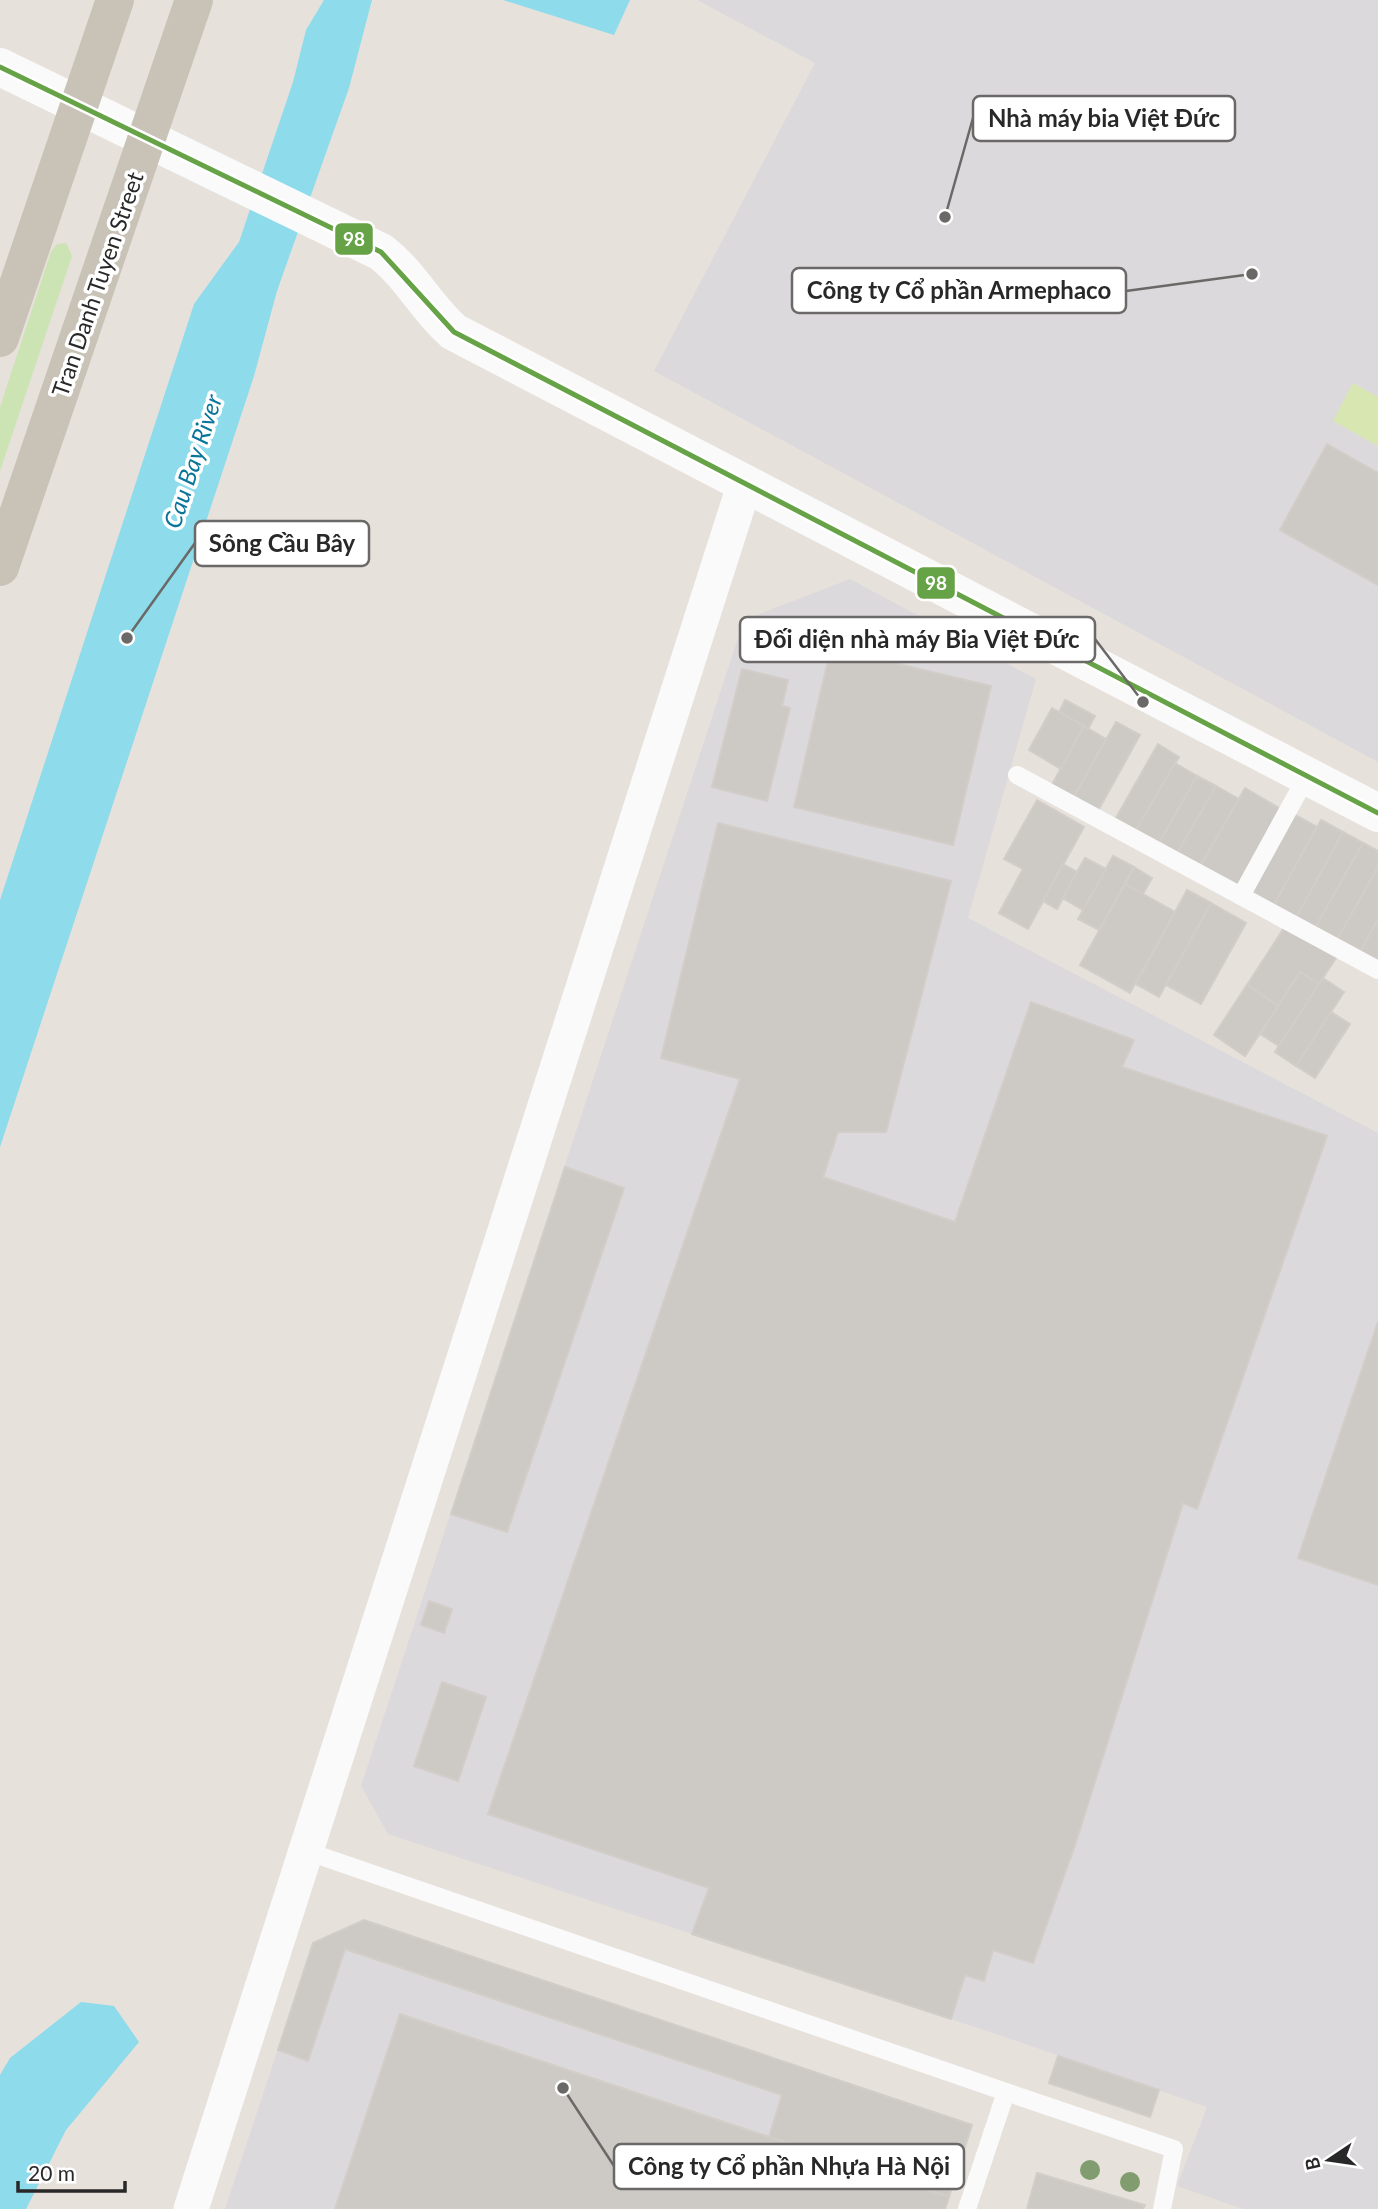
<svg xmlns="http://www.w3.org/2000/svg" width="1378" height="2209" viewBox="0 0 1378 2209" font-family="Lato,sans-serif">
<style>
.industrial{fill:#dcd9dc}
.green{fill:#cce3b3}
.pitch{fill:#d8e7b1}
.water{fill:#8ddbeb}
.building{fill:#cdcac6;stroke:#d2cdc8;stroke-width:2}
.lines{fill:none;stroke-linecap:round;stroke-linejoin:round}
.service{stroke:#fbfafa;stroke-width:18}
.minor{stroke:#fbfafa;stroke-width:35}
.secondary{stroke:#fbfafa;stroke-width:38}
.primary{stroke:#c9c3b7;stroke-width:38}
.bus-1-casing{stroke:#fff;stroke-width:10}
.bus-1{stroke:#66a246;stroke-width:5}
.tree{fill:#819d70}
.labels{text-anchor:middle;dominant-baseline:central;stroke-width:7;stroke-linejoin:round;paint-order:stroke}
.street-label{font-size:23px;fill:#282828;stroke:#fff}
.water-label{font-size:24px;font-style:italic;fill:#09759a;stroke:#fff}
.leader{fill:none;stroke:#6b6967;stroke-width:2.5}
.callout-dot{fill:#6b6967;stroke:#fff;stroke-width:2.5}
.callout{fill:#fff;stroke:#6b6967;stroke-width:2.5}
.callout-label{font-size:24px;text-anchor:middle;font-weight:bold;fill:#282828}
.line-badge{stroke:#fff;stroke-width:2.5}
.badge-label{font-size:19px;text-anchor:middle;font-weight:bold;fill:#fff}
</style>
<rect width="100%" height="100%" fill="#e7e1dc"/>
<g class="industrial">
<path d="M 697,0 L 1378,0 L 1378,762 L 654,371 L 815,63 Z"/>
<path d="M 850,579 L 1036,679 L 968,918 L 1378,1133 L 1378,2209 L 1243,2209 L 1177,2186 L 1207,2107 L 1002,2036 L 388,1834 L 361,1786 L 744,620 Z"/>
<path d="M 364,1920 L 972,2125 L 945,2209 L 225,2209 L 313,1943 Z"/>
</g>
<path class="green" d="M 66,243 L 72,256 L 0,471 L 0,407 L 51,252 L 57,244 Z"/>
<path class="pitch" d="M 1353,383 L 1378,397 L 1378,446 L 1333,421 Z"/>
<g class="water">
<path d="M 324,0 L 372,0 L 349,88 L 277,291 L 254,376 L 0,1147 L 0,900 L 194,304 L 239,242 L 293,82 L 306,30 Z"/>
<path d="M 503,0 L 630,0 L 614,35 Z"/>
<path d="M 81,2002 L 114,2006 L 139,2042 L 66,2130 L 26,2209 L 0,2209 L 0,2075 L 10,2058 Z"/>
</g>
<g class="building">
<path d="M 1327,444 L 1378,473 L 1378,585 L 1280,530 Z"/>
<path d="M 831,648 L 991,686 L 953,845 L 794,807 Z"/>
<path d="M 742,669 L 788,680 L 782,706 L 790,708 L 767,801 L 712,787 Z"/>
<path d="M 1065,700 L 1095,716 L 1088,729 L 1059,712 Z"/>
<path d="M 1052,708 L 1084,726 L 1061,769 L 1029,750 Z"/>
<path d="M 1116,722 L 1140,735 L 1095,816 L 1071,802 Z"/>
<path d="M 1084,726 L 1106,739 L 1071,802 L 1049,790 Z"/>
<path d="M 1158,744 L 1179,757 L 1136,830 L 1116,818 Z"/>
<path d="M 1175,763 L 1197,776 L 1159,843 L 1136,830 Z"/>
<path d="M 1197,776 L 1216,786 L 1177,854 L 1159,843 Z"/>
<path d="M 1216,786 L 1239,799 L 1198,870 L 1175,857 Z"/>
<path d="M 1245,788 L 1286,812 L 1239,894 L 1198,870 Z"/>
<path d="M 1037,800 L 1084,827 L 1028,929 L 999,913 L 1023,869 L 1004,859 Z"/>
<path d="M 1292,813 L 1317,827 L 1271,910 L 1246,895 Z"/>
<path d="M 1321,820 L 1343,832 L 1294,922 L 1271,910 Z"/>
<path d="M 718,823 L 951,881 L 886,1132 L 838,1132 L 823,1177 L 955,1222 L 1031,1002 L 1134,1040 L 1122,1067 L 1327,1136 L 1197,1509 L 1183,1503 L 1075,1845 L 1033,1963 L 993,1950 L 984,1981 L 965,1975 L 951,2019 L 692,1934 L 709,1888 L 488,1814 L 740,1079 L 661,1058 Z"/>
<path d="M 1343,832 L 1363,843 L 1312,933 L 1294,922 Z"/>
<path d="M 1363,843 L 1378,851 L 1378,867 L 1334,945 L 1312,933 Z"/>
<path d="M 1113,856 L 1134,867 L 1099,930 L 1078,919 Z"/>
<path d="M 1085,858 L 1106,869 L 1083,910 L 1062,898 Z"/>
<path d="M 1063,864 L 1077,872 L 1057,909 L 1043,901 Z"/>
<path d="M 1134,867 L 1152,878 L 1143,894 L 1125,884 Z"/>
<path d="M 1378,867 L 1378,919 L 1357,958 L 1334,945 Z"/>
<path d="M 1125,884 L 1175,912 L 1130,993 L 1080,965 Z"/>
<path d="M 1187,890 L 1211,903 L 1159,997 L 1136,984 Z"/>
<path d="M 1211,903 L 1246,923 L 1201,1004 L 1166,985 Z"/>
<path d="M 1378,919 L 1378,963 L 1357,958 Z"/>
<path d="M 1286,925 L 1336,958 L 1319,984 L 1300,972 L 1278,1006 L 1247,985 Z"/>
<path d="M 1300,972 L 1319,984 L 1279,1046 L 1260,1034 Z"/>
<path d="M 1323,978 L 1344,992 L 1296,1066 L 1275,1052 Z"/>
<path d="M 1247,985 L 1278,1006 L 1245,1056 L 1214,1035 Z"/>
<path d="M 1331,1012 L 1350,1024 L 1315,1078 L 1296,1066 Z"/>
<path d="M 565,1167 L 624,1188 L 507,1532 L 451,1514 Z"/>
<path d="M 1378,1322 L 1378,1585 L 1298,1558 Z"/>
<path d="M 429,1601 L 452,1609 L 444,1633 L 421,1625 Z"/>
<path d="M 442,1682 L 486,1697 L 458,1781 L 414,1766 Z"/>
<path d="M 364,1920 L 972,2125 L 949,2197 L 769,2137 L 782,2095 L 345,1949 L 308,2061 L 278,2050 L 313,1943 Z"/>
<path d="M 400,2014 L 949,2197 L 945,2209 L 335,2209 Z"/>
<path d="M 1058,2056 L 1159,2090 L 1150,2117 L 1049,2083 Z"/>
<path d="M 1037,2173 L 1145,2205 L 1143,2209 L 1027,2209 Z"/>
</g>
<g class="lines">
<g class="service">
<path d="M 1017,775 L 1378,970"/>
<path d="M 1241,896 L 1307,776"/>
<path d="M 306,1851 L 1006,2092 L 967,2209"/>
<path d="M 1006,2092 L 1174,2149 L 1162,2209"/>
</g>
<path class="minor" d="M 191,2209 L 745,483"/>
<path class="secondary" d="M 0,67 L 381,252 C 411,275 426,308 454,332 L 1378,813"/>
<g class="primary">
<path d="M 0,338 L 115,0"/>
<path d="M 0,567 L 194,0"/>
</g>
<defs>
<path id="bus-1" d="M 0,67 L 381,252 L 454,332 L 1378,813"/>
</defs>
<use href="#bus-1" class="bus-1-casing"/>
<use href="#bus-1" class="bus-1"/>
</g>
<g class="tree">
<circle cx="1090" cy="2170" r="10"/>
<circle cx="1130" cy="2182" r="10"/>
</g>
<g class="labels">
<g class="street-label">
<text transform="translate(97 284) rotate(-71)">Tran Danh Tuyen Street</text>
</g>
<g class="water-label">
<text transform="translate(192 461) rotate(-72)">Cau Bay River</text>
</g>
</g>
<path class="leader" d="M945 217L973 118M1252 274L1126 291M127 638L195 543M1143 702L1095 639M563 2088L614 2166"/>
<g class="callout-dot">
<circle cx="945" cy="217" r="7"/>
<circle cx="1252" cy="274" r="7"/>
<circle cx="127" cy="638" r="7"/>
<circle cx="1143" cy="702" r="7"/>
<circle cx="563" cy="2088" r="7"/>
</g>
<g class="callout">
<rect x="973" y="96" width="262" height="45" rx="7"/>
<rect x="792" y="268" width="334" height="45" rx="7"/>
<rect x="195" y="521" width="174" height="45" rx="7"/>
<rect x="740" y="617" width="355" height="45" rx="7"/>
<rect x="614" y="2144" width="350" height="45" rx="7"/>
</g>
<g class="callout-label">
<text x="1104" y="127">Nhà máy bia Việt Đức</text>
<text x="959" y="299">Công ty Cổ phần Armephaco</text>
<text x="282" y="552">Sông Cầu Bây</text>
<text x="917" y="648">Đối diện nhà máy Bia Việt Đức</text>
<text x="789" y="2175">Công ty Cổ phần Nhựa Hà Nội</text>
</g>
<g class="line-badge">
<rect x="334" y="222" width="40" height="34" rx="7" fill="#66a246"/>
<rect x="916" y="566" width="40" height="34" rx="7" fill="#66a246"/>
</g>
<g class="badge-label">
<text x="354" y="246">98</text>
<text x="936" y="590">98</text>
</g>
<g transform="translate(1329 2160) rotate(257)" stroke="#ffffff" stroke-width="5" paint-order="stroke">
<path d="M0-5L12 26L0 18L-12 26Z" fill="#282828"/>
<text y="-10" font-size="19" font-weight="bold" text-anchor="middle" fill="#282828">B</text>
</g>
<path d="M18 2181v10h107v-10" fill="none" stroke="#282828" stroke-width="3.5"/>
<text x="28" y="2181" font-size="21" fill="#282828" stroke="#ffffff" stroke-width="5" paint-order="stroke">20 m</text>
</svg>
